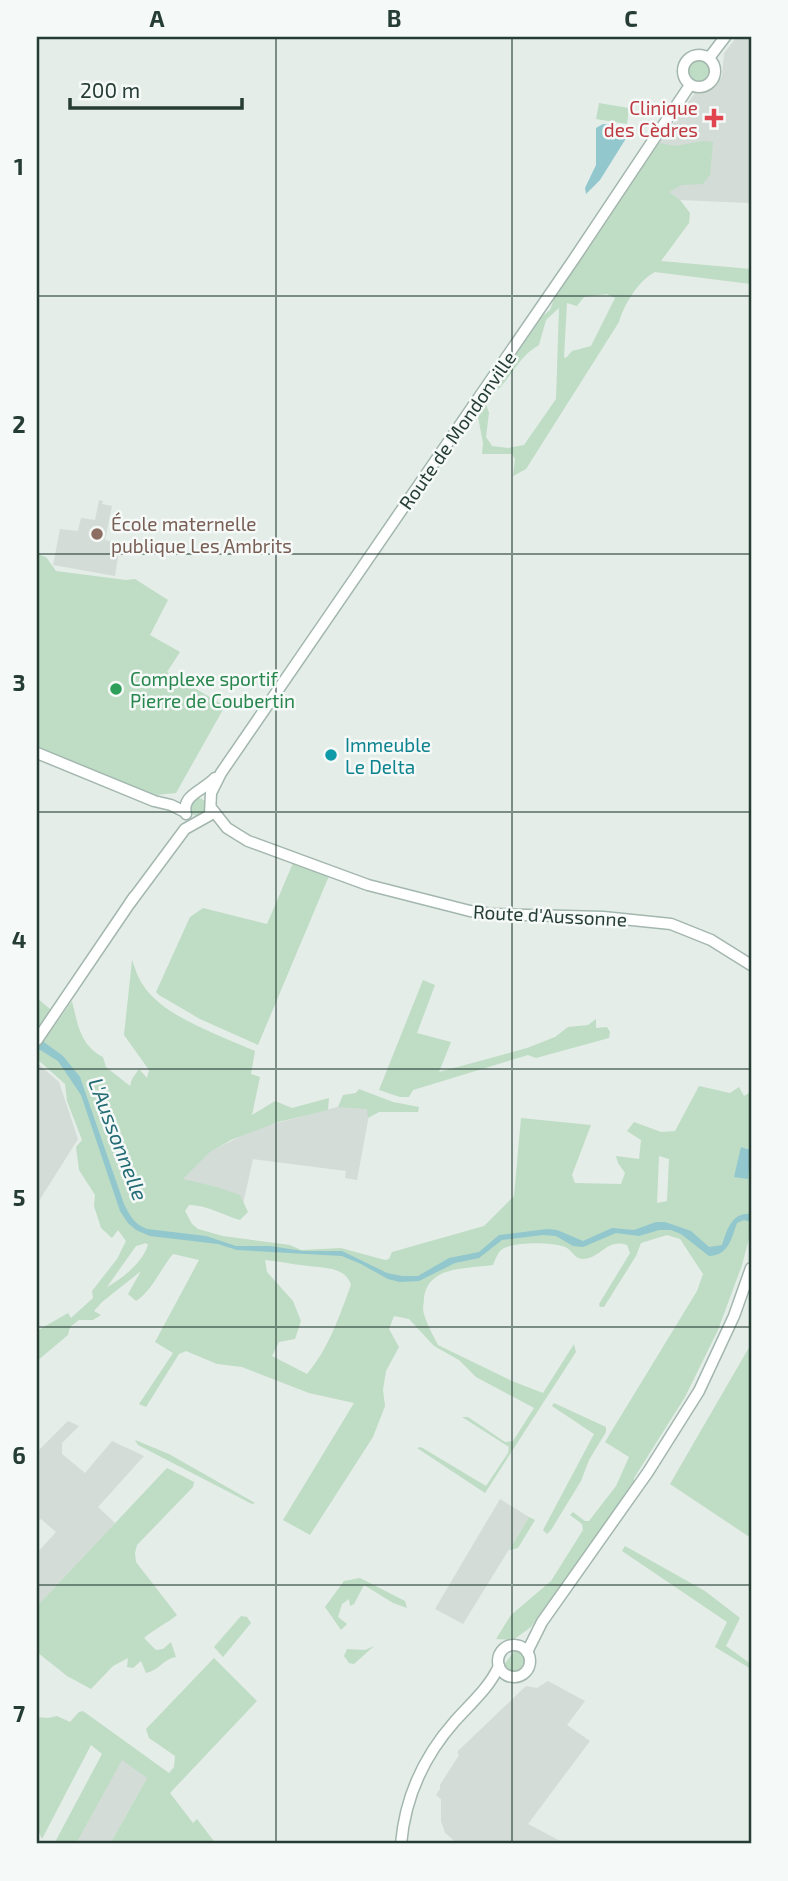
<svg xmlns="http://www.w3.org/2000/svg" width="788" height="1881" viewBox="0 0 788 1881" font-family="'Exo 2',sans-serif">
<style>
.built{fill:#d3dcd7}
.green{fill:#bfdcc5;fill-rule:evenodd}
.water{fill:#91c7cd}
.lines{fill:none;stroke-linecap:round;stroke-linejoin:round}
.secondary-casing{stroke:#a3b7af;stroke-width:13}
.secondary{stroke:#fff;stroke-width:10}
.grid{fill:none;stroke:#253d35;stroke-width:2;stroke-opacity:0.55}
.health-dot{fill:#e0444e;stroke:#f5f9f7;stroke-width:2.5}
.education-dot{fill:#8d6e63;stroke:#f5f9f7;stroke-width:2.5}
.leisure-dot{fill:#2e9e5b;stroke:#f5f9f7;stroke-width:2.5}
.culture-dot{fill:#0f9aa8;stroke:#f5f9f7;stroke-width:2.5}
.labels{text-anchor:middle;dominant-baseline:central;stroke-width:5;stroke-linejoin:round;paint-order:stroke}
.health-label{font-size:19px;fill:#be3a42;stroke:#f5f9f7;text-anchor:end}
.street-label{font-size:19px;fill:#253d35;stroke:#f5f9f7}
.education-label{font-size:19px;fill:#785e54;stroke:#f5f9f7;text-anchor:start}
.leisure-label{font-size:19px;fill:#27864d;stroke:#f5f9f7;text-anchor:start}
.culture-label{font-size:19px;fill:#0d838f;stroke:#f5f9f7;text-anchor:start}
.water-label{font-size:21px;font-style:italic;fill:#236b75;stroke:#f5f9f7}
.neatline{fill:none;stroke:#253d35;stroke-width:2.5}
.grid-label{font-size:23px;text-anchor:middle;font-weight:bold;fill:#253d35}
</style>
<rect width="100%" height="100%" fill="#e4ede8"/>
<g class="built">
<path d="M 737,37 L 751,37 L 751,219 L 749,219 L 750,203 L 680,200 L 637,174 L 695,93 L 704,93 L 715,87 L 722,76 L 724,53 Z"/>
<path d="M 99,500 L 103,501 L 102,504 L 112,506 L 105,540 L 117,543 L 116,550 L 119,551 L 115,576 L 53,565 L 60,529 L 78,531 L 81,518 L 95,520 Z"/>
<path d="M 37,1063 L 59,1082 L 78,1139 L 37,1204 Z"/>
<path d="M 356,1102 L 371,1104 L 357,1180 L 345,1178 L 346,1171 L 253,1159 L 243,1204 L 217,1187 L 182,1180 L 209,1152 L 258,1128 Z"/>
<path d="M 68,1421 L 79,1426 L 62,1443 L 62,1454 L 85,1473 L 112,1441 L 144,1456 L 98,1507 L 115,1523 L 37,1606 L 37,1553 L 56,1532 L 41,1519 L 37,1523 L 37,1452 Z"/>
<path d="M 500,1499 L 529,1517 L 463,1624 L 435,1609 Z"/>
<path d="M 548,1681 L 585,1701 L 567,1725 L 590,1741 L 528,1824 L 566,1844 L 458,1844 L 445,1833 L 441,1821 L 441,1799 L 436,1795 L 440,1789 L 440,1785 L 459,1755 L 457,1752 L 526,1686 L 537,1688 Z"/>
<path d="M 122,1759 L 147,1778 L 110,1844 L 76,1844 Z"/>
</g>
<g class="green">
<circle cx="700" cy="71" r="11"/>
<path d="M 599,103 L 629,108 L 627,124 L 596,119 Z"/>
<path d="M 703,141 L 713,142 L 710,175 L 703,184 L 682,185 L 669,192 L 680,200 L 690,213 L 689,223 L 661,261 L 751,269 L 751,284 L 655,272 C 639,280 624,304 619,322 L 526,469 L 513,476 L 515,459 L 512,454 L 482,454 L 483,443 L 478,417 L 486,404 L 489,413 L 486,437 L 492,446 L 508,448 L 524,445 L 556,399 L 559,308 L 546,320 L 539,345 C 517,357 511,380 492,395 L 488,391 L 540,318 L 550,310 L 556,293 L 659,143 L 675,146 ZM 607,294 L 615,298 L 591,346 L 572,351 L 566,358 L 564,357 L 567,303 L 577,306 L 584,297 Z"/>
<path d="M 37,554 L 46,557 L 56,571 L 126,580 L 135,579 L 168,600 L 150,635 L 180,652 L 167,672 L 225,706 L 176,793 L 156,795 L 137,791 L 37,749 Z"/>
<circle cx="198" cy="807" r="9"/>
<path d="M 293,863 L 329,876 L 258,1045 L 200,1019 L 159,995 L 156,992 L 190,917 L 203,908 L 267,924 Z"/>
<path d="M 132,960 C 135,968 138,978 143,985 C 163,1017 222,1036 255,1051 L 251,1074 L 260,1077 L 252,1115 L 275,1101 L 292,1108 L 329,1098 L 328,1110 L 278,1122 L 231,1140 L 210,1152 L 183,1179 L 217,1187 L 240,1195 L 248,1212 L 240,1220 C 222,1215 208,1205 189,1205 L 185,1211 L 192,1224 L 198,1229 L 223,1236 L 290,1245 L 301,1250 L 341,1248 L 385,1260 L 389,1259 L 392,1252 L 484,1226 L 514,1196 L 521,1118 L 591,1125 L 572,1175 L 575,1183 L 621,1184 L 625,1173 L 618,1163 L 616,1156 L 639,1159 L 641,1140 L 627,1131 L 634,1122 L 661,1132 L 675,1131 L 699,1086 L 730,1093 L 739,1087 L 744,1096 L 751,1092 L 751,1150 L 741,1147 L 747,1179 L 751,1163 L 751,1231 L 742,1265 L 718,1330 L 685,1397 L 634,1478 L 634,1485 L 531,1627 L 513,1640 L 496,1639 L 511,1615 L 551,1581 L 583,1530 L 582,1524 L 570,1515 L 573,1512 L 585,1521 L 589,1521 L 616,1486 L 629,1457 L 605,1442 L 697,1291 L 703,1274 L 680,1239 L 667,1235 L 641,1243 L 636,1256 L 604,1307 L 600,1307 L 599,1304 L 630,1253 L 627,1245 C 605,1238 602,1259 582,1259 C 574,1258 572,1250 565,1247 C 552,1242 510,1241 500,1251 C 497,1254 495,1261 493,1265 C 468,1269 428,1265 424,1298 C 424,1303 422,1309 424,1314 C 427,1325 433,1335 438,1345 L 512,1381 L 543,1393 L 574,1344 L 576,1352 L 485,1493 L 417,1448 L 421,1447 L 486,1486 L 508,1453 L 509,1447 L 462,1417 L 468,1417 L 505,1442 L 513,1441 L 534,1408 L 476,1377 L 459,1360 L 434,1346 L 409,1319 L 394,1316 L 389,1329 L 399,1347 L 386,1371 L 383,1390 L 385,1406 L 373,1437 L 310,1535 L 283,1520 L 354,1403 L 309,1393 L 242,1367 L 217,1364 L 186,1351 L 179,1354 L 146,1407 L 139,1404 L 173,1353 L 155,1342 L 199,1260 L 173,1254 C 161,1268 152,1291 136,1301 L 128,1294 L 141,1271 L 102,1302 L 94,1311 L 101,1315 L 93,1320 L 79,1320 L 70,1327 L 68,1335 L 37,1361 L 37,1331 L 68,1313 L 71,1318 L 93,1298 L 92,1291 L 117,1259 L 126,1241 L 118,1230 L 112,1238 L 101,1228 L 94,1206 L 95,1195 L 79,1170 L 76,1147 L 82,1140 L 67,1101 L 65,1084 L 37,1059 L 37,1050 L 72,1001 C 78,1025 80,1045 103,1057 L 106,1067 L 130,1086 L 132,1079 L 139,1069 L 147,1078 L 149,1070 L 124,1035 ZM 659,1156 L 669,1159 L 667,1201 L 657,1203 ZM 146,1243 L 148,1245 C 142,1263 123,1278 107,1287 L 136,1246 ZM 265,1260 C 280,1261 294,1265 309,1266 C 324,1268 346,1267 351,1285 C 339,1317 329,1348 307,1374 L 272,1356 L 279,1342 L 295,1339 L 301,1321 L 293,1301 L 267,1272 Z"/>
<path d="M 423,980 L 435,985 L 417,1033 L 451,1042 L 439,1072 L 527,1048 L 555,1037 L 568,1027 L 588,1025 L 596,1019 L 596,1028 L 607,1027 L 610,1032 L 609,1038 L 536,1058 L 528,1055 L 413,1090 L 409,1097 L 400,1097 L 379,1090 Z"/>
<path d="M 37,998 L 50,1009 L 50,1015 L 37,1034 Z"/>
<path d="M 359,1089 L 393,1102 L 419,1107 L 418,1112 L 379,1112 L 368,1118 L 367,1109 L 338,1107 L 343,1095 L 356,1093 Z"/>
<path d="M 751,1344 L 751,1538 L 670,1484 Z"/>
<path d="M 554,1403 L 606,1427 L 606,1432 L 589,1460 L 581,1481 L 551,1530 L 547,1534 L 543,1530 L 594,1434 L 552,1406 Z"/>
<path d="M 135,1440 L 169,1454 L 255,1503 L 252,1504 L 138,1445 Z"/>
<path d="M 167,1468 L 194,1482 L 193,1487 L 137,1545 L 135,1553 L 136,1562 L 177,1615 C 166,1624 154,1629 144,1638 L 156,1650 L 163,1649 L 171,1642 L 176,1657 C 163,1659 160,1670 146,1673 L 141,1661 L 133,1668 L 127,1667 L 128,1658 L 113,1666 L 91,1689 L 67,1676 L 37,1652 L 37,1606 Z"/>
<path d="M 529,1517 L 535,1520 L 518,1548 L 509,1550 Z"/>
<path d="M 625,1546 L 705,1591 L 740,1618 L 726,1646 L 751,1664 L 751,1669 L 715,1647 L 727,1622 L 622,1551 Z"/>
<path d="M 360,1578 L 405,1601 L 407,1608 L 393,1603 L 364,1585 L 354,1604 L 350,1606 L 349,1599 L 342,1604 L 338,1617 L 347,1624 L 341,1630 L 325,1607 L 344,1581 Z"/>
<path d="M 241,1616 L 247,1617 L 251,1623 L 223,1657 L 214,1647 Z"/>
<path d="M 374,1646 L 354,1664 L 349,1663 L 344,1656 L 347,1649 L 365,1650 Z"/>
<path d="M 516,1649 L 522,1651 L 526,1660 L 523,1669 L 514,1672 L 503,1666 Z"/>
<path d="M 214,1658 L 257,1701 L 170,1793 L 193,1823 L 197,1819 L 216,1844 L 110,1844 L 147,1778 L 122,1760 L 76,1844 L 54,1844 L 102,1754 L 91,1745 L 42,1839 L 37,1828 L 37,1717 L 48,1718 L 57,1716 L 70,1722 L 79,1712 L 83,1711 L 169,1773 L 174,1767 L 175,1756 L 149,1738 L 146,1729 Z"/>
</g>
<g class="water">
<path d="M 603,124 L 626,127 L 630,132 L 600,180 L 586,194 L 585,188 L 596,165 L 596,128 Z"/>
<path d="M 41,1040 L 63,1056 L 80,1077 L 124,1204 C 130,1216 134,1224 147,1229 L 206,1236 L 236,1246 L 270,1246 L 303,1251 L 342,1251 L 387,1273 L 402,1276 L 418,1276 L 449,1258 L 479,1252 L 499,1235 L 547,1229 L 557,1230 L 583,1241 L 612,1228 L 634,1230 L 656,1222 L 665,1222 L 691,1231 L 709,1247 L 722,1245 C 727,1230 732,1212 751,1214 L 751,1222 L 744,1220 L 737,1223 C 731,1239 729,1255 709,1256 L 681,1234 L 671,1230 L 659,1230 L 639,1236 L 616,1233 L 583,1247 L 573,1246 L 556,1236 L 543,1235 L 502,1240 L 479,1258 L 455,1263 L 419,1281 L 400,1282 L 388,1279 L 361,1264 L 342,1256 L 237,1250 L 218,1244 L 150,1236 L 136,1230 L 128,1223 L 120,1211 L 81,1095 L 58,1061 L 37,1048 Z"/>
<path d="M 741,1147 L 751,1150 L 748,1179 L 734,1177 Z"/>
</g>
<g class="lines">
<defs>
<g id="secondary">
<circle cx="699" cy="71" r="16"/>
<path d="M 709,58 L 725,37"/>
<path d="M 37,753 L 154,801 L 171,805 L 185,812"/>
<path d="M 212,809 L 227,828 L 248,841 L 368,885 L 470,911 L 493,914 L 603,917 L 671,924 L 711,940 L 751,965"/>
<path d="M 186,814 C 181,795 203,791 215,778"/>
<path d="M 130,903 L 185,829 L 210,815 L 211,793 L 221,773 L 574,259 L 690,85"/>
<path d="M 37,1040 L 134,897"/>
<circle cx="514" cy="1661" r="16"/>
<path d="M 527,1652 L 542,1622 L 648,1472 L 699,1391 L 734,1316 L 751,1268"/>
<path d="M 401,1844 C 405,1798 424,1756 455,1721 C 471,1703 489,1688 499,1666"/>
</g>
</defs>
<use href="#secondary" class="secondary-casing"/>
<use href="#secondary" class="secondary"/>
</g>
<path class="grid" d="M 276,37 L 276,1844M 512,37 L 512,1844M 37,296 L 751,296M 37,554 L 751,554M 37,812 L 751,812M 37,1069 L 751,1069M 37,1327 L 751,1327M 37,1585 L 751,1585"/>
<path class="health-dot" d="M710.5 107.5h7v7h7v7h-7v7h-7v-7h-7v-7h7z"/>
<circle class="education-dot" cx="97" cy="534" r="7"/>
<circle class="leisure-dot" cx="116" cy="689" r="7"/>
<circle class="culture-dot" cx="331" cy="755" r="7"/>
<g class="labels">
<g class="health-label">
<text x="698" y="107">Clinique<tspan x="698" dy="22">des Cèdres</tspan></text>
</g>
<g class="street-label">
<text transform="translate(457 430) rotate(-55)">Route de Mondonville</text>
<text transform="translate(550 915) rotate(3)">Route d'Aussonne</text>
</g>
<g class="education-label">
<text x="111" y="523">École maternelle<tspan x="111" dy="22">publique Les Ambrits</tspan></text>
</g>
<g class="leisure-label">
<text x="130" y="678">Complexe sportif<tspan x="130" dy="22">Pierre de Coubertin</tspan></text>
</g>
<g class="culture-label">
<text x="345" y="744">Immeuble<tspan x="345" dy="22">Le Delta</tspan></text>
</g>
<g class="water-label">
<text transform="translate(119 1139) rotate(69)">L'Aussonnelle</text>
</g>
</g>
<rect width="788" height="1881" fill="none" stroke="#f5f9f7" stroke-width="77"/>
<path d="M70 98v10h172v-10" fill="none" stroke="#253d35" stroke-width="3.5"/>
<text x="80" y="98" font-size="21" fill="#253d35" stroke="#f5f9f7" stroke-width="5" paint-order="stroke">200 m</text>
<rect x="38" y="38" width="712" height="1804" class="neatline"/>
<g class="grid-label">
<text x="157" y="27">A</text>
<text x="394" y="27">B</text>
<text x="631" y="27">C</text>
<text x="19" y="175">1</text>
<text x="19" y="433">2</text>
<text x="19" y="691">3</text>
<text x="19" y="948">4</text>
<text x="19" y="1206">5</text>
<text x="19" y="1464">6</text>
<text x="19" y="1722">7</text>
</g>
</svg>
